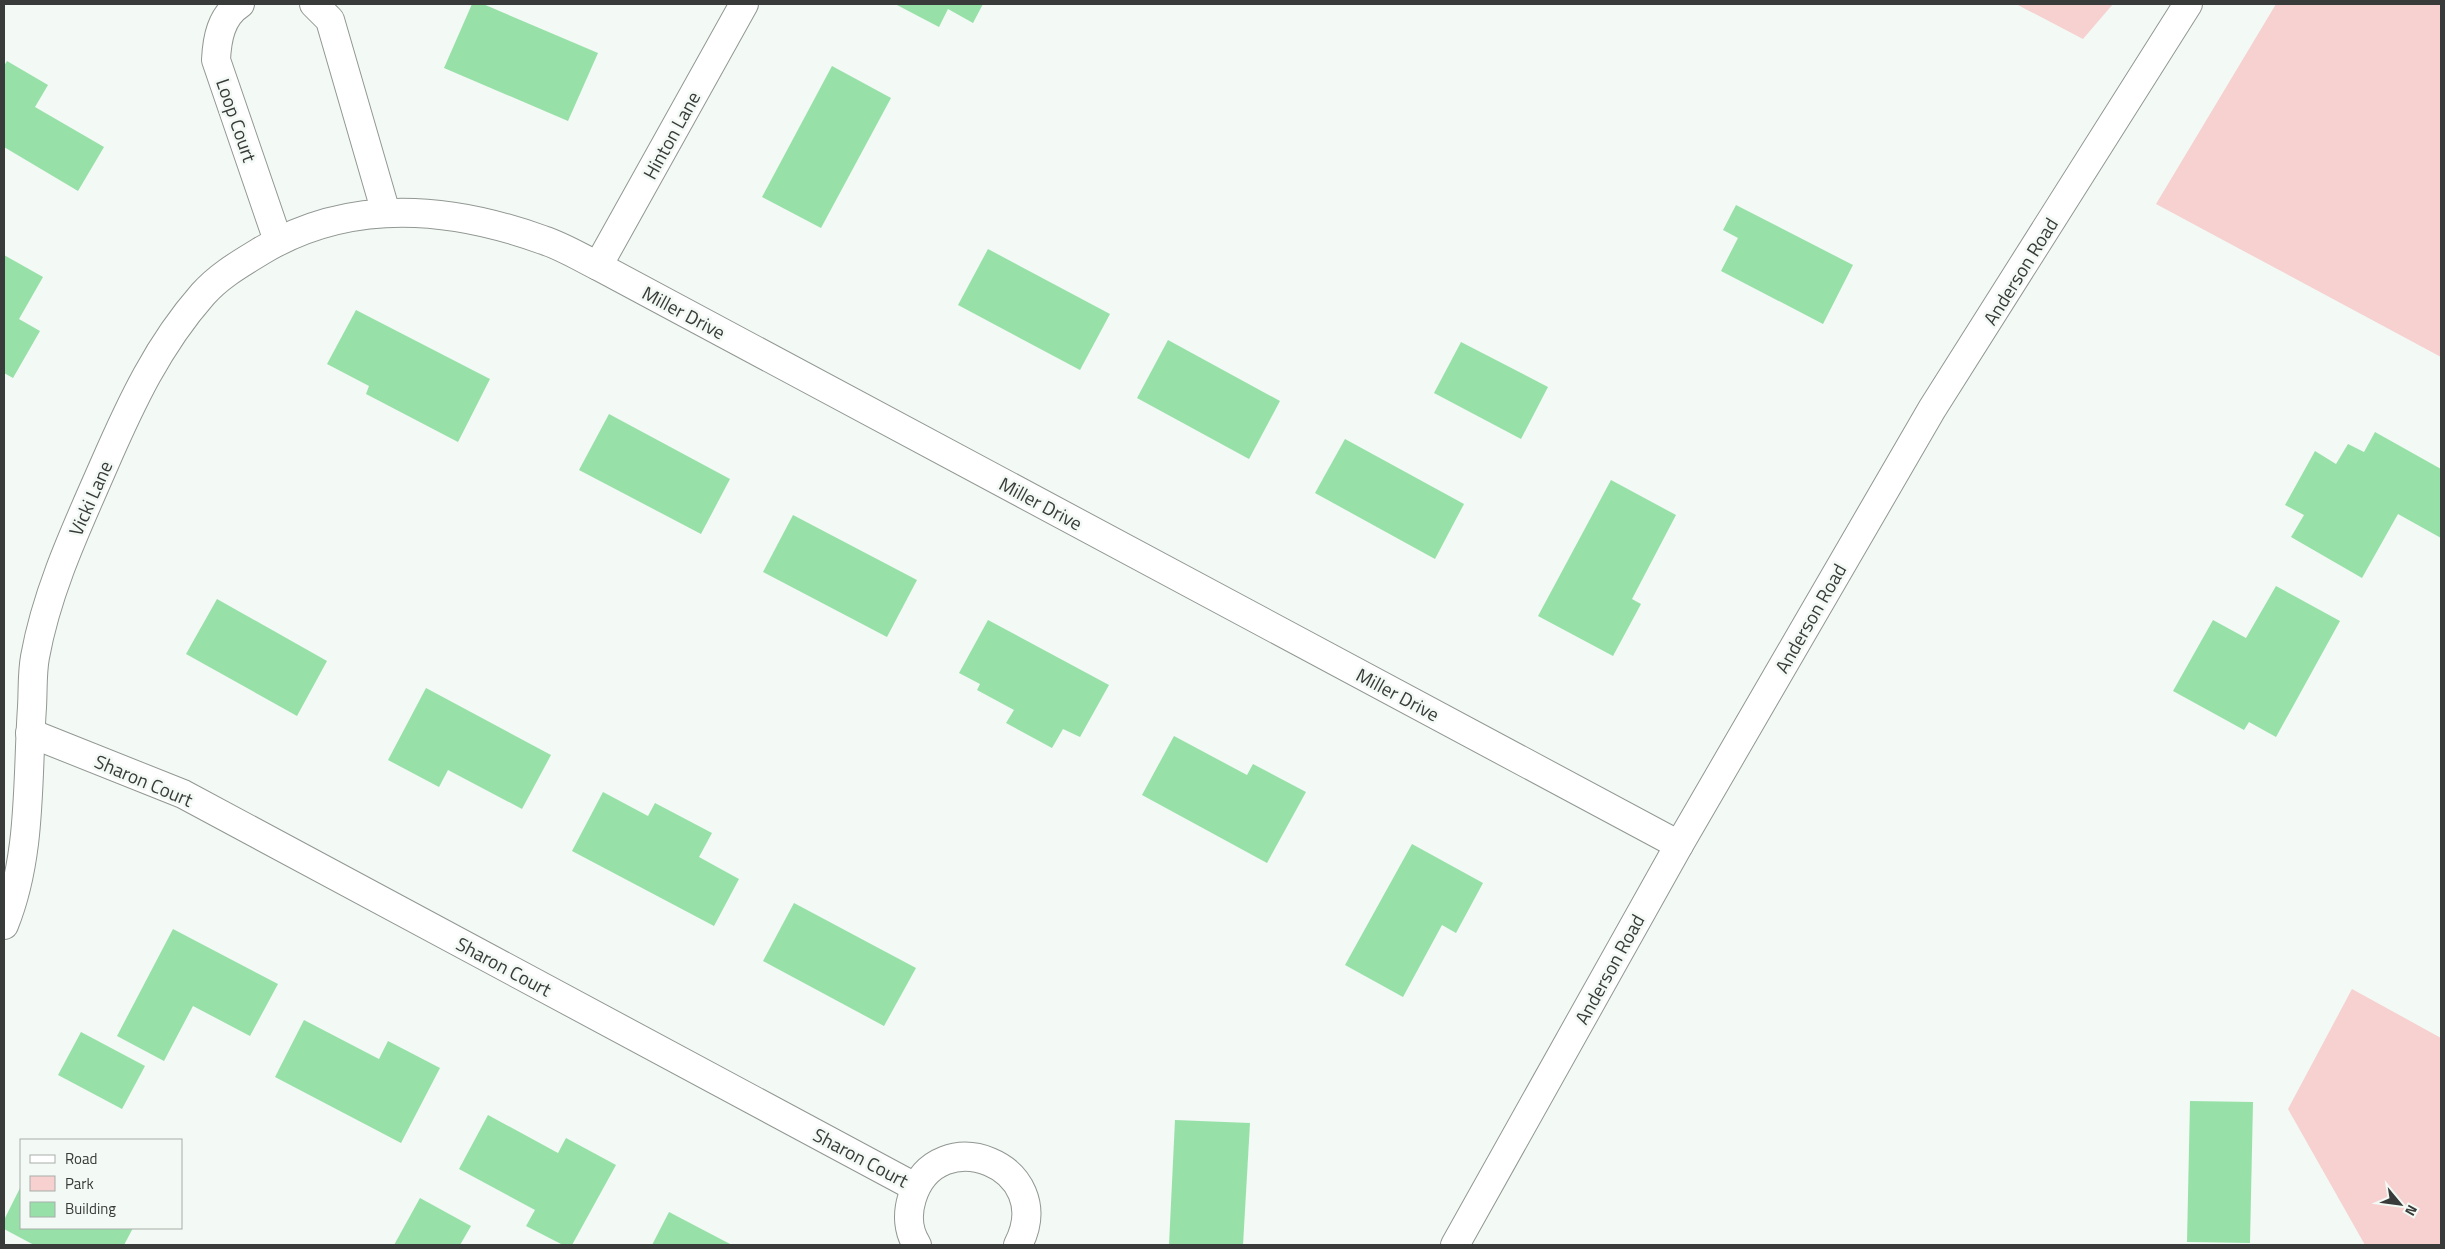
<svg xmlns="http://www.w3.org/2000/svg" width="2445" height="1249" viewBox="0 0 2445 1249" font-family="'Titillium Web',sans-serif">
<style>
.green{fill:#f6d1d0}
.building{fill:#97e1a9}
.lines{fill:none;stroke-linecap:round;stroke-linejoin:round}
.minor-casing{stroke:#919792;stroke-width:30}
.tertiary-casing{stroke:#919792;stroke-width:30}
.minor{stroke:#fff;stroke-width:28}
.tertiary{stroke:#fff;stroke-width:28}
.labels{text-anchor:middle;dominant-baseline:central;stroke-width:5;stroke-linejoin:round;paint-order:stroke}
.street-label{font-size:19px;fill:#383b39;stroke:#f3f9f4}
</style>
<rect width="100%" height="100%" fill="#f3f9f4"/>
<g class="green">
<path d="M 2016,4 L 2113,4 L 2083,39 Z"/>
<path d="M 2276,4 L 2441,4 L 2441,357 L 2156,204 Z"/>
<path d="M 2352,989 L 2441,1038 L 2441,1245 L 2365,1245 L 2288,1109 Z"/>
</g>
<g class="building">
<path d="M 472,4 L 483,4 L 598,53 L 568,121 L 444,68 Z"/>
<path d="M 895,4 L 983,4 L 973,23 L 948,9 L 939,27 Z"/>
<path d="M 7,61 L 48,85 L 35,107 L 104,147 L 78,191 L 4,147 L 4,66 Z"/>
<path d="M 832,66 L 891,98 L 821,228 L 762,197 Z"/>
<path d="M 1736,205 L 1853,265 L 1823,324 L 1721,271 L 1738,238 L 1723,230 Z"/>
<path d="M 988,249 L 1110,314 L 1080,370 L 958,305 Z"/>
<path d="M 4,255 L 43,277 L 19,319 L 40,331 L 13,378 L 4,373 Z"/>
<path d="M 356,310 L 490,379 L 458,442 L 366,394 L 369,386 L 327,364 Z"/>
<path d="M 1168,340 L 1280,401 L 1249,459 L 1137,398 Z"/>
<path d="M 1461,342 L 1548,387 L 1521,439 L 1434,393 Z"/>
<path d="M 609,414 L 730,479 L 701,534 L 579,470 Z"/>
<path d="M 2375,432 L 2441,469 L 2441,538 L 2398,514 L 2362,578 L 2291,537 L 2304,515 L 2285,505 L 2315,451 L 2336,464 L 2348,444 L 2364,452 Z"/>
<path d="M 1345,439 L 1464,504 L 1435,559 L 1315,493 Z"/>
<path d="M 1611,480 L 1676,515 L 1632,599 L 1641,604 L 1613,656 L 1538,616 Z"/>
<path d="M 793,515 L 917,580 L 887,637 L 763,572 Z"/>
<path d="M 2276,586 L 2340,621 L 2276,737 L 2249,722 L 2244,730 L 2173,691 L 2213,620 L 2246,638 Z"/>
<path d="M 217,599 L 327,661 L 297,716 L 186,654 Z"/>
<path d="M 988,620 L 1109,685 L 1080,737 L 1063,729 L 1052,748 L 1006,723 L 1014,710 L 977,690 L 980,684 L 959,673 Z"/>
<path d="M 426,688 L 551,755 L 522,809 L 448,770 L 439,787 L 388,760 Z"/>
<path d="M 1174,736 L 1247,775 L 1253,764 L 1306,792 L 1267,863 L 1142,795 Z"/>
<path d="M 603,792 L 648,816 L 655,803 L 712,833 L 699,857 L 739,879 L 714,926 L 572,851 Z"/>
<path d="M 1412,844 L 1483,883 L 1456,933 L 1442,925 L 1403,997 L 1345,965 Z"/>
<path d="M 794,903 L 916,968 L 884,1026 L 763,961 Z"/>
<path d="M 173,929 L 278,984 L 250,1036 L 193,1006 L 164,1061 L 117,1036 Z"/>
<path d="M 304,1020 L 379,1059 L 388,1041 L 440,1068 L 401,1143 L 275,1077 Z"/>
<path d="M 81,1032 L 145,1066 L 122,1109 L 58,1075 Z"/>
<path d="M 2190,1101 L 2253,1102 L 2250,1243 L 2187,1242 Z"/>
<path d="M 488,1115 L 558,1153 L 566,1138 L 616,1165 L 572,1245 L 563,1245 L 526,1226 L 535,1210 L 459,1169 Z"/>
<path d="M 1175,1120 L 1250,1123 L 1243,1245 L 1169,1245 Z"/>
<path d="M 21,1186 L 21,1228 L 133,1228 L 124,1245 L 34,1245 L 4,1229 L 4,1220 Z"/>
<path d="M 420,1198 L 471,1226 L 460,1245 L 394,1245 Z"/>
<path d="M 669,1212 L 732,1245 L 652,1245 Z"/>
</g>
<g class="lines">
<defs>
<g id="minor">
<path d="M 240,4 C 221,16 217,39 216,60 L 278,241"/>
<path d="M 314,4 L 330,20 L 386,213"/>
<path d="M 598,266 L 744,4"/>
<path d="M 30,733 L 183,794 L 915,1187"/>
<path d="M 4,925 C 32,856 27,779 32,707 C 33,690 32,673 35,657 C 47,590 77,527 104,465 C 131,403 158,345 203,294 C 220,275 240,264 261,251 C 349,198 449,206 543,240 C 562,246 580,257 598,266 L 1679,845"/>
<path d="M 917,1245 C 908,1231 907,1214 912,1198 C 937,1118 1059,1166 1018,1245"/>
</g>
<path id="tertiary" d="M 1455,1245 L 1679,845 L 1932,409 L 2188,4"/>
</defs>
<use href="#minor" class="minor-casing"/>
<use href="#tertiary" class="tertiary-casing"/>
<use href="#minor" class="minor"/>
<use href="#tertiary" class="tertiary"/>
</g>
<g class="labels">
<g class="street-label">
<text transform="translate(237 120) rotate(71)">Loop Court</text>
<text transform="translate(671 135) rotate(-61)">Hinton Lane</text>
<text transform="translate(2020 271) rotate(-58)">Anderson Road</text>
<text transform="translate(684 312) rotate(28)">Miller Drive</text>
<text transform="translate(90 498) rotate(-66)">Vicki Lane</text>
<text transform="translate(1041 503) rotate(28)">Miller Drive</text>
<text transform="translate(1810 618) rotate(-60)">Anderson Road</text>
<text transform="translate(1398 694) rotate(28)">Miller Drive</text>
<text transform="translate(144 780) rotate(23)">Sharon Court</text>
<text transform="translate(504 966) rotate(28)">Sharon Court</text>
<text transform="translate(1609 969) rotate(-61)">Anderson Road</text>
<text transform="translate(861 1157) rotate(28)">Sharon Court</text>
</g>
</g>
<rect width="2445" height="1249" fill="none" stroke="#383b39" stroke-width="10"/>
<rect x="20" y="1139" width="162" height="90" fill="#f3f9f4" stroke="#a8ada9"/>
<rect x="30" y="1155" width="25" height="8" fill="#ffffff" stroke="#a8ada9"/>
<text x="65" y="1164" font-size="15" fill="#383b39">Road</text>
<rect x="30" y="1176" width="25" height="15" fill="#f6d1d0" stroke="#a8ada9"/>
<text x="65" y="1189" font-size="15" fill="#383b39">Park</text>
<rect x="30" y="1202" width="25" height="15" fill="#97e1a9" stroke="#a8ada9"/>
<text x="65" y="1214" font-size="15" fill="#383b39">Building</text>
<g transform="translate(2400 1204) rotate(119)" stroke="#f3f9f4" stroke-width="4" paint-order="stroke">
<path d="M0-4L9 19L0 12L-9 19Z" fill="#383b39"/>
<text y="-8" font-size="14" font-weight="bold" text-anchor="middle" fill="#383b39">N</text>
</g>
</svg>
